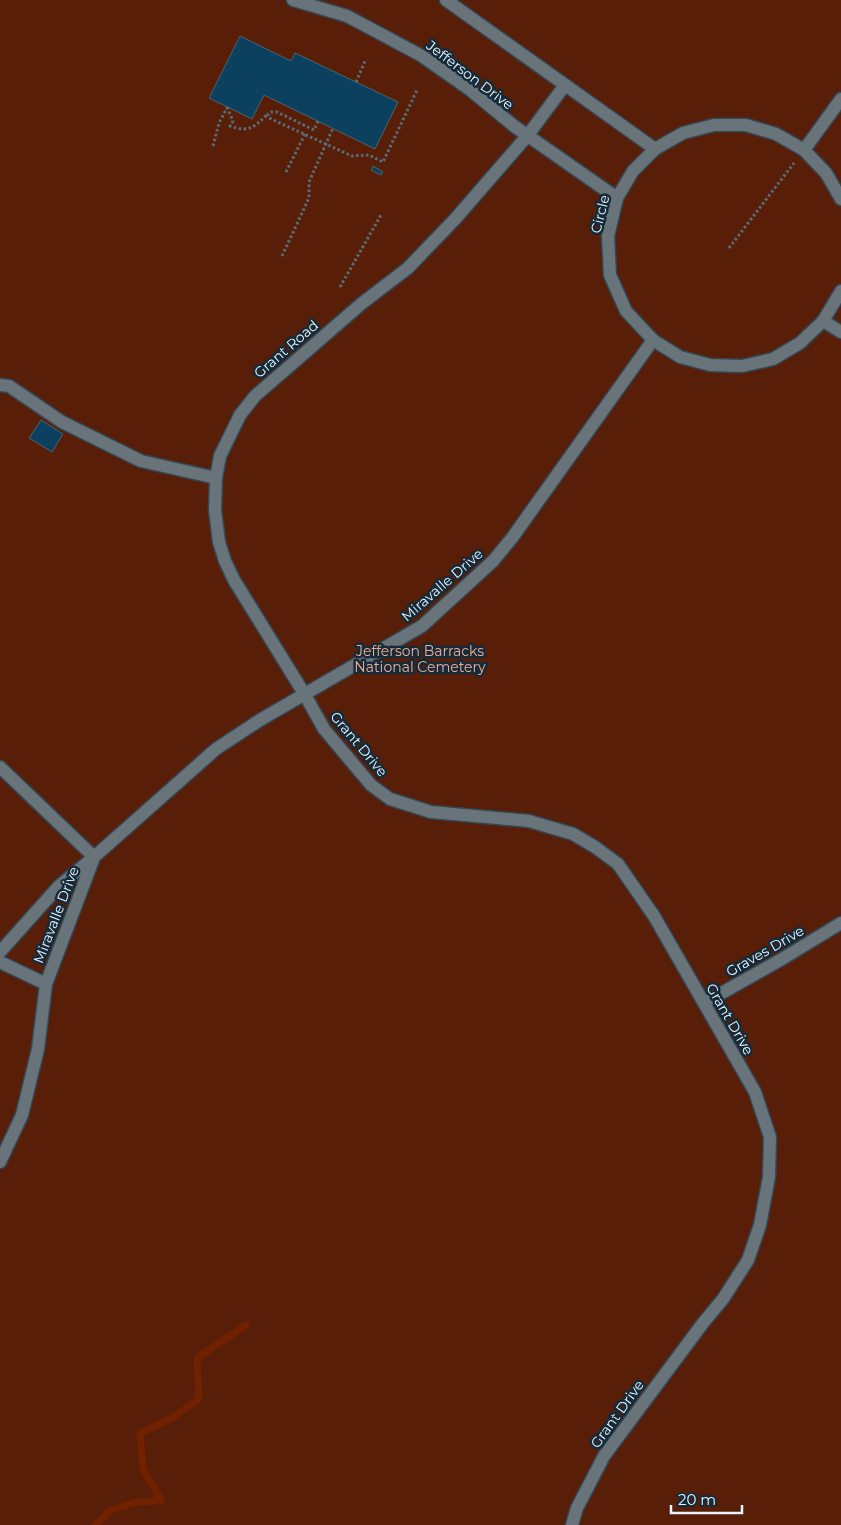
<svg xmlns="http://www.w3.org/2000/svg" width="841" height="1525" viewBox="0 0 841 1525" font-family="Montserrat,sans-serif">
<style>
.green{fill:#591e07}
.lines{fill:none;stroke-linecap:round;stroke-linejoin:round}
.stream{stroke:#722100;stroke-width:7}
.building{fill:#0b415e;stroke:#4c6372}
.lane-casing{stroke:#334755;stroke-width:15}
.path{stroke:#596c78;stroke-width:3;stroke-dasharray:2.5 2.5;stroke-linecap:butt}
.lane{stroke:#68737a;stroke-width:12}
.labels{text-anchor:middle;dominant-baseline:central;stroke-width:5;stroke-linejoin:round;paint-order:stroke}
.street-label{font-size:14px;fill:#e8f5fe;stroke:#152b39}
.park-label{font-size:14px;fill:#f3ac94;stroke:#152b39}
</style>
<rect width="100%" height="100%" fill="#152b39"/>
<rect class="green" x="0" y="0" width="841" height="1525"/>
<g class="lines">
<path class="stream" d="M 95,1525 L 111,1510 L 133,1503 L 161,1500 L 143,1469 L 140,1433 L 172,1418 L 199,1399 L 197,1358 L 246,1325"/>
</g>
<g class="building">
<path d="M 240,36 L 291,61 L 295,53 L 398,102 L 375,149 L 264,95 L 252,119 L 209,98 Z"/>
<path d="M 373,166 L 383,172 L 381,175 L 371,170 Z"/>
<path d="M 41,420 L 63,434 L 52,452 L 29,438 Z"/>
</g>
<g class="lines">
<defs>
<g id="lane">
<path d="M 293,0 L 347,16 L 422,56 L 469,89 L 514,126 L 617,198"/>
<path d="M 446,0 L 655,149"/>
<path d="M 565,85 L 528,135 L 456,218 L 408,268 L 361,304 L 255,396 L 240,415 L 220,456 L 216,478 L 215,510 L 219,542 L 225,561 L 234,580 L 305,695 L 324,729 L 371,785 L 390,799 L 431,812 L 529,821 L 573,834 L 595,847 L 618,864 L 654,916 L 755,1092 L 770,1137 L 769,1177 L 760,1225 L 748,1260 L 723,1299 L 703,1323 L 604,1456 L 577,1508 L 572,1525"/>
<path d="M 804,150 L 841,99"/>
<path d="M 841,199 L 826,173 L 804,150 L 776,134 L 746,125 L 714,125 L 683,133 L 655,149 L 633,171 L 617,198 L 608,236 L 610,275 L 626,311 L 653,340 L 680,357 L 710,365 L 742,366 L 773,359 L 800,343 L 823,321 L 841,291"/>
<path d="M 823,321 L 841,332"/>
<path d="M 0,385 L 9,386 L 62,422 L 141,461 L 216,478"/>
<path d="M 0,767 L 94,857"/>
<path d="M 0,952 L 59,886 L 94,857 L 216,749 L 260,720 L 422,626 L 493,561 L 512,538 L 653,340"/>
<path d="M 0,962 L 46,984"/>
<path d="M 704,1003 L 782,959 L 841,923"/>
<path d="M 0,1162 L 22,1115 L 38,1049 L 46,984 L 93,860"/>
</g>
</defs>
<use href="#lane" class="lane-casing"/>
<g class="path">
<path d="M 356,82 L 366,59"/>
<path d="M 227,107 L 233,121 L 230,126 C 249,133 254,127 268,114"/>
<path d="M 318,121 L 314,130 L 277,112 L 271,112 L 268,114 L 269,118 L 352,156 L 369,155 L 383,162 L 417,90"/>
<path d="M 213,146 L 219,123 L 227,108"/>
<path d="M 286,172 L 305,134"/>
<path d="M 729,248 L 794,163"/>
<path d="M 282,256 L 309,198 L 309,182 L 333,128"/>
<path d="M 340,287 L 381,215"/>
</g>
<use href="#lane" class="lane"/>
</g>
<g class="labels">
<g class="street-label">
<text transform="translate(470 75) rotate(37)">Jefferson Drive</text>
<text transform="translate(600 214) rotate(-76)">Circle</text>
<text transform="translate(286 349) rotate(-41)">Grant Road</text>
<text transform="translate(442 585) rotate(-41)">Miravalle Drive</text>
<text transform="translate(359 744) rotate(50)">Grant Drive</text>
<text transform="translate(56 915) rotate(-69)">Miravalle Drive</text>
<text transform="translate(765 951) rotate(-30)">Graves Drive</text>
<text transform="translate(730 1019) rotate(60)">Grant Drive</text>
<text transform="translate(617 1414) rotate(-54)">Grant Drive</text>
</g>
<g class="park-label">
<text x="420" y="651">Jefferson Barracks<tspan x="420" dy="16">National Cemetery</tspan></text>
</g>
</g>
<path d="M671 1505v8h71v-8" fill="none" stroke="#e8f5fe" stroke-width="2.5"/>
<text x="678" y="1505" font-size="15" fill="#e8f5fe" stroke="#152b39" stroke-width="4" paint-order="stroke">20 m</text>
</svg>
